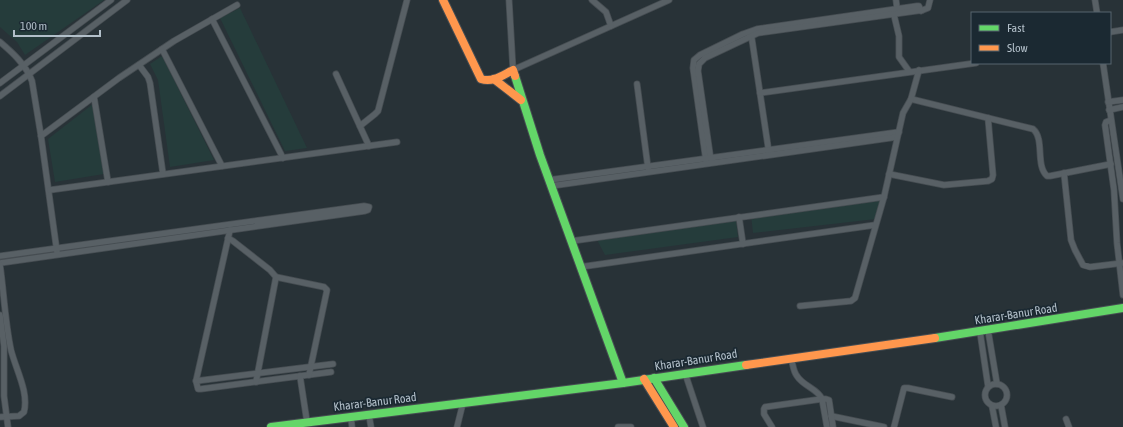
<svg xmlns="http://www.w3.org/2000/svg" width="1123" height="427" viewBox="0 0 1123 427" font-family="'Asap Condensed',sans-serif">
<style>
.green{fill:#253c3b}
.lines{fill:none;stroke-linecap:round;stroke-linejoin:round}
.street-casing{stroke:#464d52;stroke-width:7}
.fast-casing{stroke:#464d52;stroke-width:10}
.slow-casing{stroke:#464d52;stroke-width:10}
.street{stroke:#586065;stroke-width:5.5}
.fast{stroke:#63d668;stroke-width:8}
.slow{stroke:#ff974d;stroke-width:8}
.labels{text-anchor:middle;dominant-baseline:central;stroke-width:3.5;stroke-linejoin:round;paint-order:stroke}
.street-label{font-size:12px;fill:#b2bfc9;stroke:#1b2932}
</style>
<rect width="100%" height="100%" fill="#283237"/>
<g class="green">
<path d="M 0,0 L 104,0 L 25,55 L 17,42 L 0,27 Z"/>
<path d="M 240,8 L 307,148 L 285,151 L 220,18 Z"/>
<path d="M 162,56 L 214,160 L 170,167 L 158,80 L 150,64 Z"/>
<path d="M 93,104 L 104,174 L 55,182 L 48,139 Z"/>
<path d="M 882,200 L 876,219 L 753,233 L 751,215 Z"/>
<path d="M 736,219 L 738,237 L 605,255 L 596,238 Z"/>
</g>
<g class="lines">
<defs>
<g id="street">
<path d="M 509,0 L 513,70 L 669,0"/>
<path d="M 592,0 L 606,12 L 611,26"/>
<path d="M 896,0 L 897,8"/>
<path d="M 1095,0 L 1097,13"/>
<path d="M 894,15 L 899,36 L 899,57 L 909,71"/>
<path d="M 212,19 L 283,158"/>
<path d="M 1110,32 L 1123,30"/>
<path d="M 751,33 L 769,153"/>
<path d="M 0,42 C 13,53 26,65 32,81 L 41,136 L 57,252"/>
<path d="M 162,49 L 222,166"/>
<path d="M 1103,63 L 1123,199"/>
<path d="M 139,65 L 148,77 L 150,83 L 163,174"/>
<path d="M 336,74 L 369,146"/>
<path d="M 0,83 L 111,0"/>
<path d="M 637,84 L 648,168"/>
<path d="M 760,93 L 976,63"/>
<path d="M 0,96 L 127,0"/>
<path d="M 94,97 L 108,182"/>
<path d="M 911,99 L 1033,129 C 1045,139 1035,165 1047,176 L 1050,176 L 1111,164"/>
<path d="M 1108,102 L 1123,100"/>
<path d="M 1109,110 L 1123,107"/>
<path d="M 1111,120 L 1106,122 L 1105,125 L 1114,190 L 1117,243 L 1123,295"/>
<path d="M 360,126 L 375,114 L 378,111 L 407,0"/>
<path d="M 41,136 L 119,78 L 174,41 L 237,5"/>
<path d="M 706,161 L 693,68 L 694,60 L 700,55 L 743,34 L 757,29 L 917,6 L 919,6 L 921,11"/>
<path d="M 711,161 L 698,71 L 699,64 L 705,58 L 758,33 L 923,10 L 928,8 L 930,0"/>
<path d="M 1064,173 L 1071,240 L 1075,250 L 1083,265 L 1090,267 L 1123,263"/>
<path d="M 889,174 L 944,185 L 988,181 L 992,179 L 993,175 L 988,118"/>
<path d="M 549,180 L 899,132"/>
<path d="M 551,186 L 897,137"/>
<path d="M 50,190 L 397,142"/>
<path d="M 739,217 L 743,244"/>
<path d="M 230,230 L 196,381 L 198,389 L 201,389 L 331,372"/>
<path d="M 228,238 L 233,241 L 270,270 L 276,277 L 256,382"/>
<path d="M 572,241 L 884,197"/>
<path d="M 0,256 L 364,206 L 369,207 L 368,210 L 365,211 L 0,263"/>
<path d="M 0,265 C 4,293 5,322 11,350 C 16,370 29,392 24,412 L 19,416 L 0,417"/>
<path d="M 580,267 L 875,225"/>
<path d="M 276,277 L 324,287 L 327,290 L 309,375"/>
<path d="M 800,306 L 851,301 L 855,298 L 884,197 L 903,113 L 911,99 L 919,70"/>
<path d="M 0,315 L 4,346 L 4,396 L 8,427"/>
<path d="M 988,330 L 997,384"/>
<path d="M 980,332 L 988,386"/>
<path d="M 685,373 L 703,427"/>
<path d="M 300,376 L 307,422"/>
<path d="M 196,381 L 333,364"/>
<circle cx="996" cy="395" r="11"/>
<path d="M 1001,405 L 1005,427"/>
<path d="M 992,406 L 996,427"/>
<path d="M 369,415 L 371,427"/>
<path d="M 831,416 L 884,427"/>
<path d="M 351,417 L 352,427"/>
<path d="M 1066,419 L 1069,427"/>
<path d="M 457,427 L 463,403"/>
<path d="M 618,427 L 631,427"/>
<path d="M 772,427 L 764,414 L 764,409 L 765,407 L 822,399 C 818,389 803,386 797,376 C 793,371 793,364 791,358"/>
<path d="M 827,427 L 822,399 L 826,399 L 829,400 L 833,427"/>
<path d="M 894,427 L 904,388 L 908,388 L 952,397"/>
</g>
<g id="fast">
<path d="M 515,76 L 540,155 L 623,383"/>
<path d="M 935,338 L 1123,308"/>
<path d="M 654,378 L 684,427"/>
<path d="M 271,427 L 623,383 L 746,365"/>
</g>
<g id="slow">
<path d="M 443,0 L 481,79 C 493,83 503,75 513,70 L 515,76"/>
<path d="M 494,79 L 521,100"/>
<path d="M 746,365 L 935,338"/>
<path d="M 644,379 L 674,427"/>
</g>
</defs>
<use href="#street" class="street-casing"/>
<use href="#fast" class="fast-casing"/>
<use href="#slow" class="slow-casing"/>
<use href="#street" class="street"/>
<use href="#fast" class="fast"/>
<use href="#slow" class="slow"/>
</g>
<g class="labels">
<g class="street-label">
<text transform="translate(1016 314) rotate(-9)">Kharar-Banur Road</text>
<text transform="translate(696 360) rotate(-9)">Kharar-Banur Road</text>
<text transform="translate(375 402) rotate(-7)">Kharar-Banur Road</text>
</g>
</g>
<rect x="971" y="12" width="140" height="52" fill="#1b2932" stroke="#57656e"/>
<rect x="979" y="25" width="20" height="6" fill="#63d668" stroke="#57656e"/>
<text x="1007" y="32" font-size="12" fill="#b2bfc9">Fast</text>
<rect x="979" y="45" width="20" height="6" fill="#ff974d" stroke="#57656e"/>
<text x="1007" y="52" font-size="12" fill="#b2bfc9">Slow</text>
<path d="M14 30v6h86v-6" fill="none" stroke="#b2bfc9" stroke-width="2"/>
<text x="20" y="30" font-size="12" fill="#b2bfc9" stroke="#1b2932" stroke-width="3" paint-order="stroke">100 m</text>
</svg>
